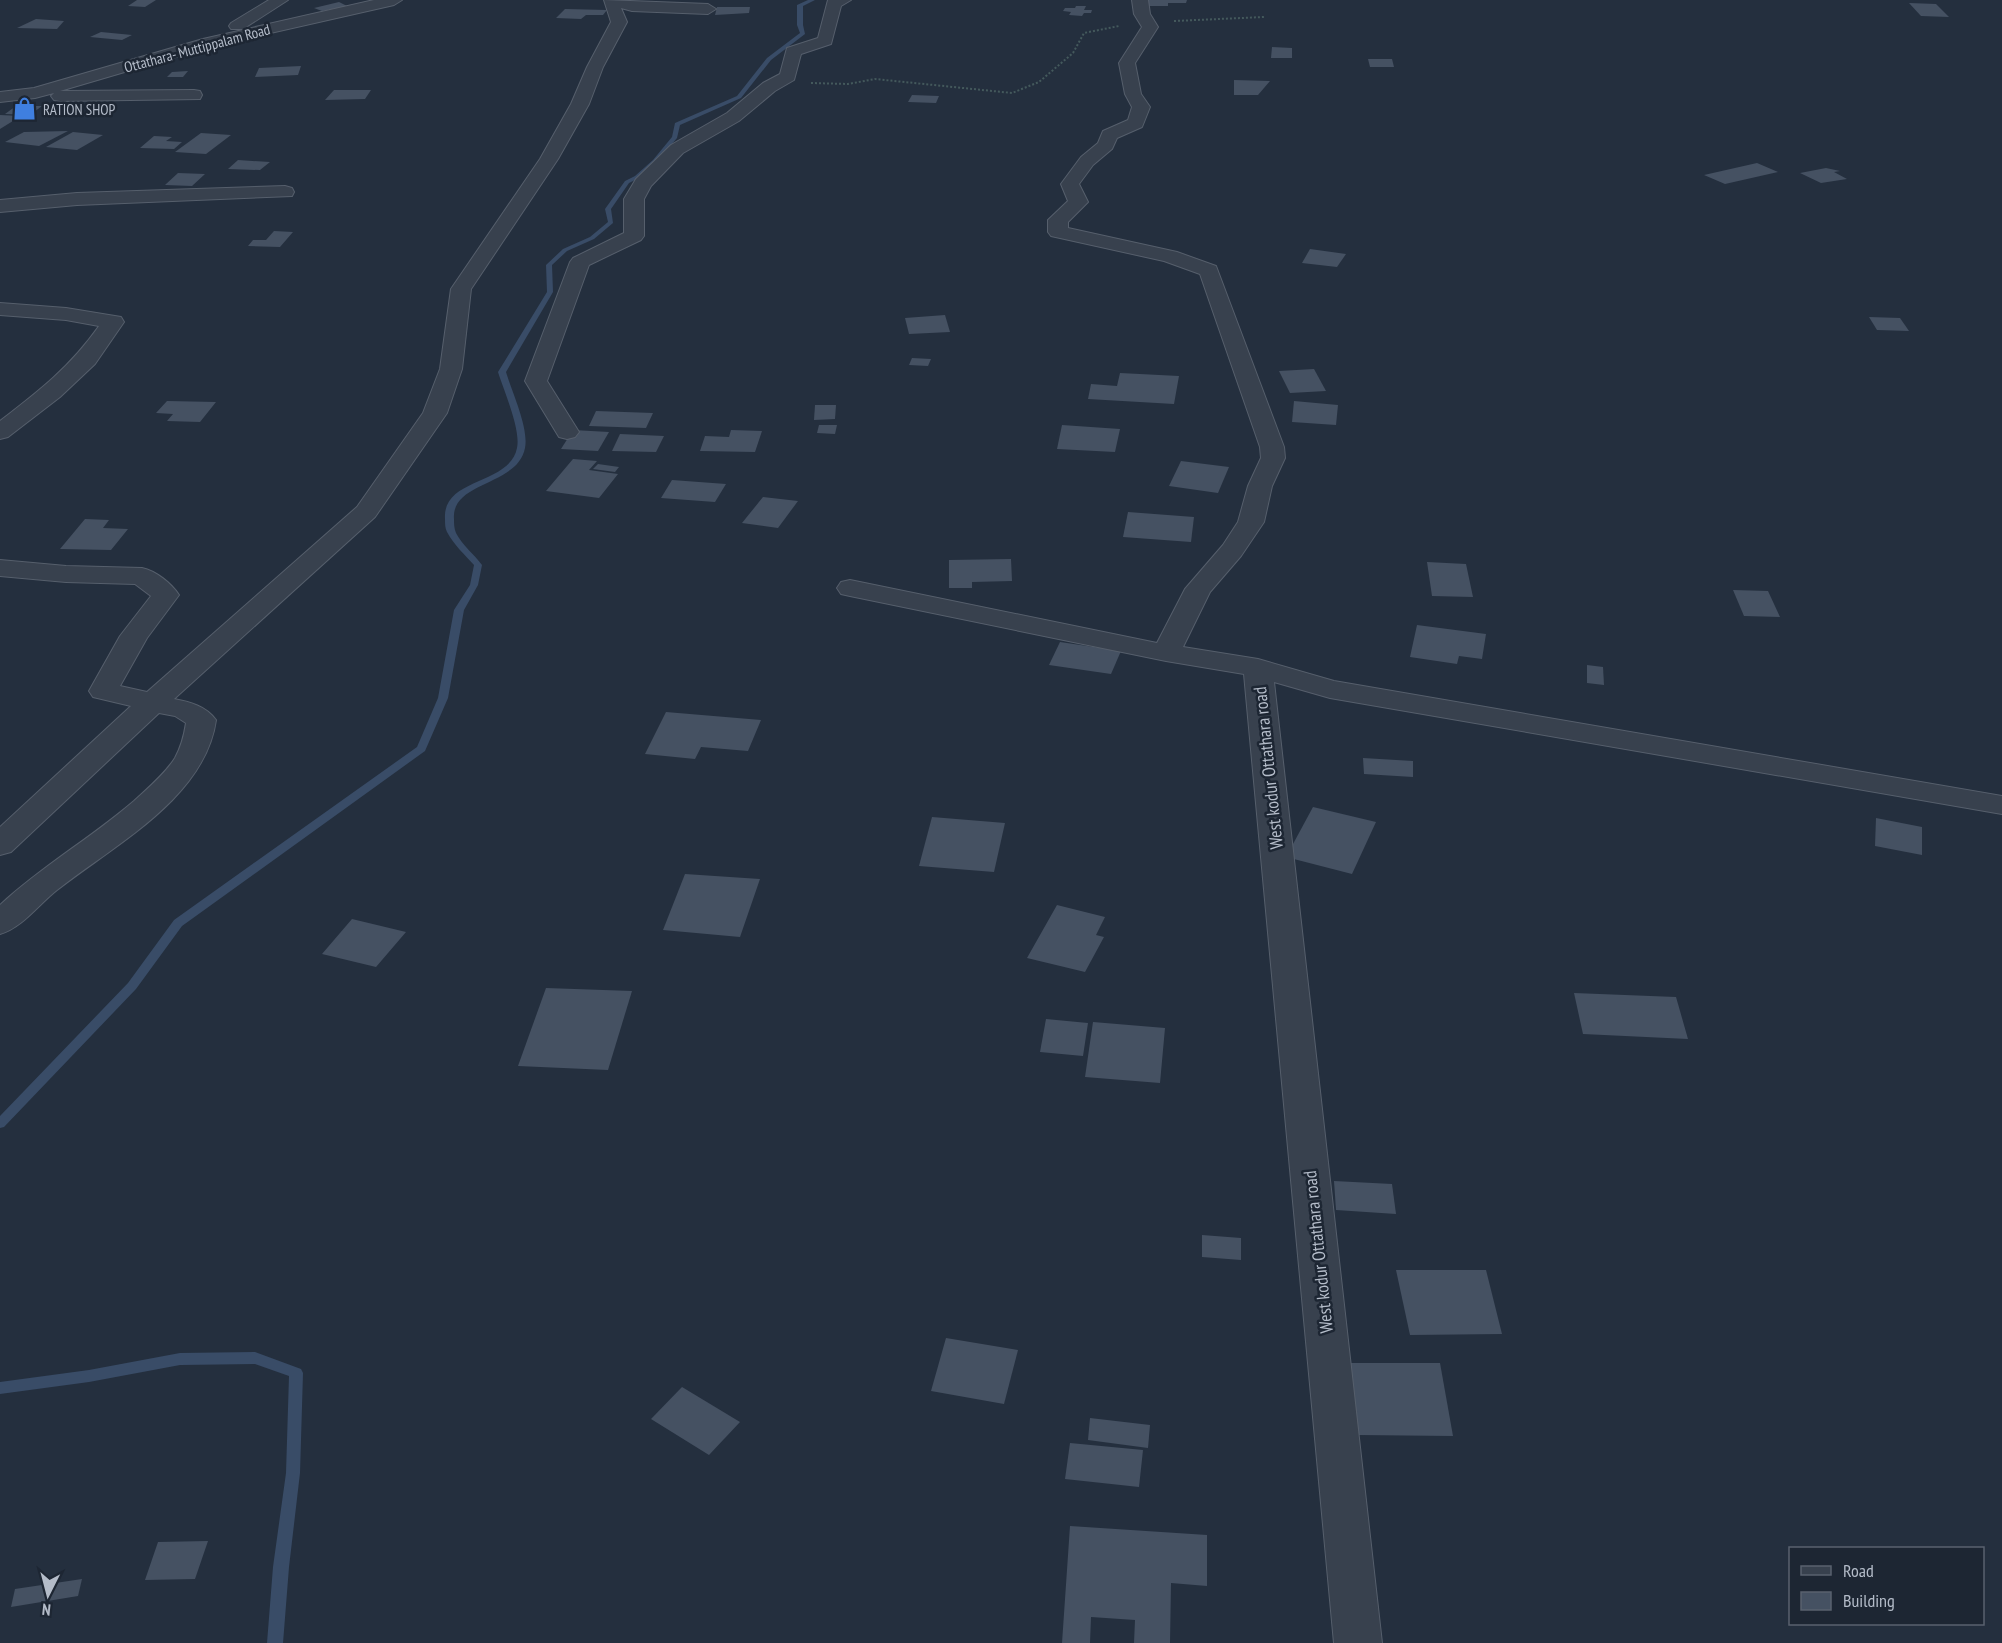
<svg xmlns="http://www.w3.org/2000/svg" width="2002" height="1643" viewBox="0 0 2002 1643" font-family="'PT Sans Narrow',sans-serif">
<style>
.lines{fill:none;stroke-linecap:round;stroke-linejoin:round}
.stream{fill:#394c67;fill-rule:evenodd}
.building{fill:#455162}
.street-casing{stroke:#565f6c;stroke-width:2}
.path{stroke:#44595c;stroke-width:2;stroke-dasharray:2 2;stroke-linecap:butt}
.street{fill:#38414e;fill-rule:evenodd}
.labels{text-anchor:middle;dominant-baseline:central;stroke-width:5;stroke-linejoin:round;paint-order:stroke}
.far-street-label{font-size:15px;fill:#b4bcc9;stroke:#1d2633}
.far-poi-label{font-size:15px;fill:#b4bcc9;stroke:#1d2633;text-anchor:start}
.street-label{font-size:18px;fill:#b4bcc9;stroke:#1d2633}
</style>
<rect width="100%" height="100%" fill="#242f3e"/>
<g class="lines">
<g class="stream">
<path d="M 808,0 L 815,0 L 803,6 L 803,25 L 805,34 L 771,60 L 741,98 L 680,125 L 677,138 L 657,162 L 639,178 L 629,183 L 611,209 L 613,223 L 594,239 L 567,251 L 552,265 L 553,292 L 506,372 C 512,392 529,428 525,448 C 518,486 451,481 454,519 C 454,524 454,528 456,533 C 462,545 474,554 482,565 L 478,585 L 464,610 L 448,698 L 425,751 L 182,926 L 136,989 L 4,1127 L 0,1128 L 0,1116 L 128,983 L 174,920 L 417,747 L 438,698 L 454,610 L 470,585 L 474,565 C 465,555 454,545 447,532 C 445,528 445,524 445,519 C 442,477 510,485 517,448 C 521,430 504,391 498,372 L 547,292 L 546,265 L 563,249 L 590,237 L 608,222 L 605,209 L 625,181 L 635,176 L 653,160 L 672,137 L 675,123 L 737,96 L 767,58 L 800,33 L 797,25 L 797,5 Z"/>
<path d="M 255,1352 L 301,1369 L 303,1373 L 300,1473 L 289,1567 L 283,1643 L 267,1643 L 273,1567 L 286,1473 L 289,1376 L 255,1364 L 180,1365 L 89,1382 L 0,1394 L 0,1382 L 89,1370 L 180,1353 Z"/>
</g>
</g>
<g class="building">
<path d="M 137,0 L 156,0 L 145,7 L 128,6 Z"/>
<path d="M 1148,0 L 1187,0 L 1186,3 L 1168,3 L 1168,6 L 1148,6 Z"/>
<path d="M 339,2 L 347,6 L 322,11 L 314,8 Z"/>
<path d="M 1909,3 L 1936,4 L 1949,17 L 1921,16 Z"/>
<path d="M 1076,6 L 1086,6 L 1084,10 L 1092,10 L 1091,13 L 1084,13 L 1082,16 L 1069,15 L 1071,12 L 1063,11 L 1065,8 L 1075,8 Z"/>
<path d="M 717,7 L 750,7 L 749,13 L 715,15 Z"/>
<path d="M 565,9 L 607,10 L 603,15 L 586,15 L 581,19 L 556,18 Z"/>
<path d="M 36,19 L 64,21 L 57,29 L 17,28 Z"/>
<path d="M 101,32 L 132,35 L 122,40 L 90,37 Z"/>
<path d="M 1272,47 L 1292,48 L 1292,58 L 1271,58 Z"/>
<path d="M 1368,59 L 1392,59 L 1394,67 L 1370,67 Z"/>
<path d="M 301,66 L 298,75 L 255,77 L 259,68 Z"/>
<path d="M 188,71 L 183,77 L 167,77 L 172,72 Z"/>
<path d="M 1234,80 L 1270,81 L 1258,95 L 1234,95 Z"/>
<path d="M 334,90 L 371,90 L 365,99 L 325,100 Z"/>
<path d="M 912,95 L 939,96 L 936,103 L 908,102 Z"/>
<path d="M 16,106 L 42,106 L 30,115 L 5,114 Z"/>
<path d="M 0,115 L 21,116 L 0,129 Z"/>
<path d="M 68,131 L 39,146 L 5,142 L 24,132 Z"/>
<path d="M 73,132 L 103,135 L 77,150 L 46,147 Z"/>
<path d="M 201,133 L 231,135 L 206,154 L 175,152 Z"/>
<path d="M 154,136 L 172,137 L 166,141 L 182,142 L 174,149 L 140,148 Z"/>
<path d="M 238,160 L 270,162 L 260,170 L 228,169 Z"/>
<path d="M 1757,163 L 1778,172 L 1725,184 L 1704,175 Z"/>
<path d="M 1826,168 L 1840,171 L 1834,172 L 1847,179 L 1821,183 L 1800,173 Z"/>
<path d="M 178,173 L 205,174 L 192,186 L 165,185 Z"/>
<path d="M 274,231 L 293,232 L 280,247 L 248,246 L 253,240 L 266,240 Z"/>
<path d="M 1310,249 L 1346,254 L 1337,267 L 1302,263 Z"/>
<path d="M 945,315 L 950,332 L 909,334 L 905,318 Z"/>
<path d="M 1869,317 L 1900,318 L 1909,331 L 1877,330 Z"/>
<path d="M 912,358 L 931,359 L 928,366 L 909,365 Z"/>
<path d="M 1314,369 L 1326,391 L 1290,393 L 1279,371 Z"/>
<path d="M 1120,373 L 1179,376 L 1174,404 L 1088,399 L 1091,384 L 1117,386 Z"/>
<path d="M 167,401 L 216,402 L 200,422 L 167,421 L 173,414 L 156,413 Z"/>
<path d="M 1294,401 L 1338,405 L 1336,425 L 1292,422 Z"/>
<path d="M 815,405 L 836,405 L 835,419 L 814,420 Z"/>
<path d="M 596,411 L 653,413 L 646,428 L 589,426 Z"/>
<path d="M 819,425 L 837,425 L 835,434 L 817,433 Z"/>
<path d="M 1062,425 L 1120,429 L 1115,452 L 1057,449 Z"/>
<path d="M 573,430 L 609,432 L 598,451 L 561,449 Z"/>
<path d="M 731,430 L 762,431 L 755,452 L 700,451 L 705,436 L 729,437 Z"/>
<path d="M 620,434 L 664,436 L 656,452 L 612,451 Z"/>
<path d="M 573,459 L 597,461 L 589,470 L 618,474 L 599,498 L 546,491 Z"/>
<path d="M 1181,461 L 1229,467 L 1218,493 L 1169,486 Z"/>
<path d="M 598,464 L 619,467 L 615,472 L 593,469 Z"/>
<path d="M 672,480 L 726,484 L 715,502 L 661,498 Z"/>
<path d="M 763,497 L 798,501 L 778,528 L 742,523 Z"/>
<path d="M 1128,512 L 1194,517 L 1191,542 L 1123,537 Z"/>
<path d="M 85,519 L 109,520 L 103,528 L 128,529 L 111,550 L 60,549 Z"/>
<path d="M 1011,559 L 1012,581 L 972,582 L 972,588 L 949,588 L 949,560 Z"/>
<path d="M 1427,562 L 1466,564 L 1473,597 L 1432,596 Z"/>
<path d="M 1733,590 L 1768,591 L 1780,617 L 1744,616 Z"/>
<path d="M 1417,625 L 1486,634 L 1482,659 L 1459,656 L 1457,664 L 1410,657 Z"/>
<path d="M 1060,642 L 1121,651 L 1111,674 L 1049,665 Z"/>
<path d="M 1587,665 L 1603,667 L 1604,685 L 1587,683 Z"/>
<path d="M 666,712 L 761,720 L 748,751 L 701,747 L 695,759 L 645,754 Z"/>
<path d="M 1363,758 L 1413,761 L 1413,777 L 1364,774 Z"/>
<path d="M 1313,807 L 1376,822 L 1352,874 L 1286,857 Z"/>
<path d="M 932,817 L 1005,823 L 994,872 L 919,866 Z"/>
<path d="M 1876,818 L 1922,827 L 1922,855 L 1875,846 Z"/>
<path d="M 685,874 L 760,879 L 740,937 L 663,930 Z"/>
<path d="M 1057,905 L 1105,917 L 1096,935 L 1104,937 L 1085,972 L 1027,958 Z"/>
<path d="M 352,919 L 406,932 L 376,967 L 322,954 Z"/>
<path d="M 546,988 L 632,991 L 608,1070 L 518,1066 Z"/>
<path d="M 1574,993 L 1676,997 L 1688,1039 L 1583,1034 Z"/>
<path d="M 1046,1019 L 1088,1023 L 1083,1056 L 1040,1052 Z"/>
<path d="M 1093,1022 L 1165,1028 L 1160,1083 L 1085,1077 Z"/>
<path d="M 1334,1181 L 1392,1184 L 1396,1214 L 1336,1210 Z"/>
<path d="M 1202,1235 L 1241,1238 L 1241,1260 L 1202,1257 Z"/>
<path d="M 1396,1270 L 1486,1270 L 1502,1334 L 1410,1335 Z"/>
<path d="M 946,1338 L 1018,1350 L 1004,1404 L 931,1391 Z"/>
<path d="M 1347,1363 L 1440,1363 L 1453,1436 L 1358,1435 Z"/>
<path d="M 682,1387 L 740,1422 L 709,1455 L 651,1419 Z"/>
<path d="M 1090,1418 L 1150,1425 L 1148,1448 L 1088,1440 Z"/>
<path d="M 1070,1443 L 1143,1450 L 1139,1487 L 1065,1479 Z"/>
<path d="M 1070,1526 L 1207,1535 L 1207,1586 L 1171,1583 L 1170,1643 L 1134,1643 L 1135,1620 L 1091,1617 L 1090,1643 L 1062,1643 Z"/>
<path d="M 208,1541 L 195,1579 L 145,1580 L 158,1542 Z"/>
<path d="M 82,1579 L 78,1596 L 11,1607 L 15,1589 Z"/>
</g>
<g class="lines">
<defs>
<g id="street">
<path d="M 269,0 L 288,0 L 243,29 L 231,29 L 229,26 L 231,23 Z"/>
<path d="M 374,0 L 402,0 L 394,5 L 213,46 L 60,91 L 194,90 L 200,91 L 202,95 L 200,99 L 60,101 L 54,100 L 51,96 L 54,93 L 35,98 L 0,102 L 0,92 L 34,88 L 203,39 Z"/>
<path d="M 604,0 L 708,4 L 716,9 L 708,14 L 632,11 L 621,8 L 627,22 L 603,67 L 589,104 L 558,159 L 471,289 L 462,369 L 447,413 L 375,517 L 174,699 C 190,702 206,706 216,720 C 205,798 114,845 57,890 C 39,904 22,928 0,934 L 0,905 C 42,866 91,838 134,801 C 148,788 165,774 175,758 C 181,747 184,736 186,723 L 175,716 L 159,713 L 11,852 L 0,855 L 0,827 L 131,706 L 93,697 L 89,691 L 120,636 L 151,596 L 135,584 L 66,582 L 0,576 L 0,560 L 66,566 L 142,568 C 156,571 171,583 179,595 L 147,638 L 120,686 L 147,692 L 357,507 L 423,413 L 440,369 L 451,289 L 540,159 L 571,104 L 587,67 L 611,22 Z"/>
<path d="M 828,0 L 851,0 L 841,6 L 831,44 L 801,54 L 794,80 L 775,91 L 739,121 L 683,153 L 651,186 L 644,199 L 644,236 L 641,240 L 589,265 L 547,381 L 579,432 L 575,437 L 567,439 L 559,437 L 525,381 L 570,262 L 573,258 L 624,233 L 624,199 L 636,179 L 671,145 L 727,113 L 763,83 L 780,74 L 787,48 L 818,38 Z"/>
<path d="M 1132,0 L 1148,0 L 1150,14 L 1158,27 L 1135,63 L 1141,94 L 1150,107 L 1142,127 L 1117,138 L 1112,149 L 1093,165 L 1079,184 L 1088,202 L 1068,222 L 1068,228 L 1177,252 L 1216,266 L 1284,447 L 1285,458 L 1272,486 L 1264,522 L 1241,556 L 1210,592 L 1183,647 L 1258,659 L 1334,681 L 2002,796 L 2002,814 L 1330,698 L 1274,682 L 1382,1643 L 1334,1643 L 1244,674 L 1166,661 L 850,596 L 841,594 L 837,588 L 841,582 L 850,580 L 1157,643 L 1185,589 L 1223,545 L 1238,522 L 1248,486 L 1261,458 L 1260,447 L 1200,274 L 1164,261 L 1051,236 L 1048,232 L 1048,220 L 1068,201 L 1061,184 L 1081,157 L 1098,143 L 1103,131 L 1128,120 L 1132,107 L 1125,94 L 1119,63 L 1142,27 L 1134,14 Z"/>
<path d="M 285,186 L 292,188 L 294,192 L 292,196 L 77,205 L 0,212 L 0,200 L 77,193 Z"/>
<path d="M 0,303 L 66,308 L 121,317 L 124,322 L 95,364 L 60,397 L 8,437 L 0,439 L 0,421 C 39,391 70,367 99,326 L 66,320 L 0,315 Z"/>
</g>
</defs>
<use href="#street" class="street-casing"/>
<g class="path">
<path d="M 1174,21 L 1264,17"/>
<path d="M 811,83 L 848,84 L 875,79 L 1012,93 L 1039,82 L 1073,53 L 1084,33 L 1119,26"/>
</g>
<use href="#street" class="street"/>
</g>
<defs>
<symbol id="shop-bare" viewBox="-9 -9 18 18"><path d="M-5-2.5h2.3a2.7 3.5 0 0 1 5.4 0H5L5.5 6h-11ZM-1.5-2.5h3a1.5 2.3 0 0 0-3 0Z" fill="#3f7fe0" stroke="#1d2633" stroke-width="2.5" paint-order="stroke"/></symbol>
</defs>
<g fill-rule="evenodd">
<use href="#shop-bare" x="8" y="92" width="33" height="33"/>
</g>
<g class="labels">
<g class="far-street-label">
<text transform="translate(197 48) rotate(-15)">Ottathara- Muttippalam Road</text>
</g>
<g class="far-poi-label">
<text x="43" y="109">RATION SHOP</text>
</g>
<g class="street-label">
<text transform="translate(1268 768) rotate(-96)">West kodur Ottathara road</text>
<text transform="translate(1318 1252) rotate(-96)">West kodur Ottathara road</text>
</g>
</g>
<rect x="1789" y="1547" width="195" height="78" fill="#1d2633" stroke="#59626f" stroke-width="1.5"/>
<rect x="1801" y="1566" width="30" height="9" fill="#38414e" stroke="#59626f" stroke-width="1.5"/>
<text x="1843" y="1577" font-size="18" fill="#b4bcc9">Road</text>
<rect x="1801" y="1592" width="30" height="18" fill="#455162" stroke="#59626f" stroke-width="1.5"/>
<text x="1843" y="1607" font-size="18" fill="#b4bcc9">Building</text>
<g transform="translate(48 1595) rotate(186)" stroke="#1d2633" stroke-width="4.5" paint-order="stroke">
<path d="M0-4.5L10 22L0 15L-10 22Z" fill="#b4bcc9"/>
<text y="-9" font-size="16" font-weight="bold" text-anchor="middle" fill="#b4bcc9">N</text>
</g>
</svg>
